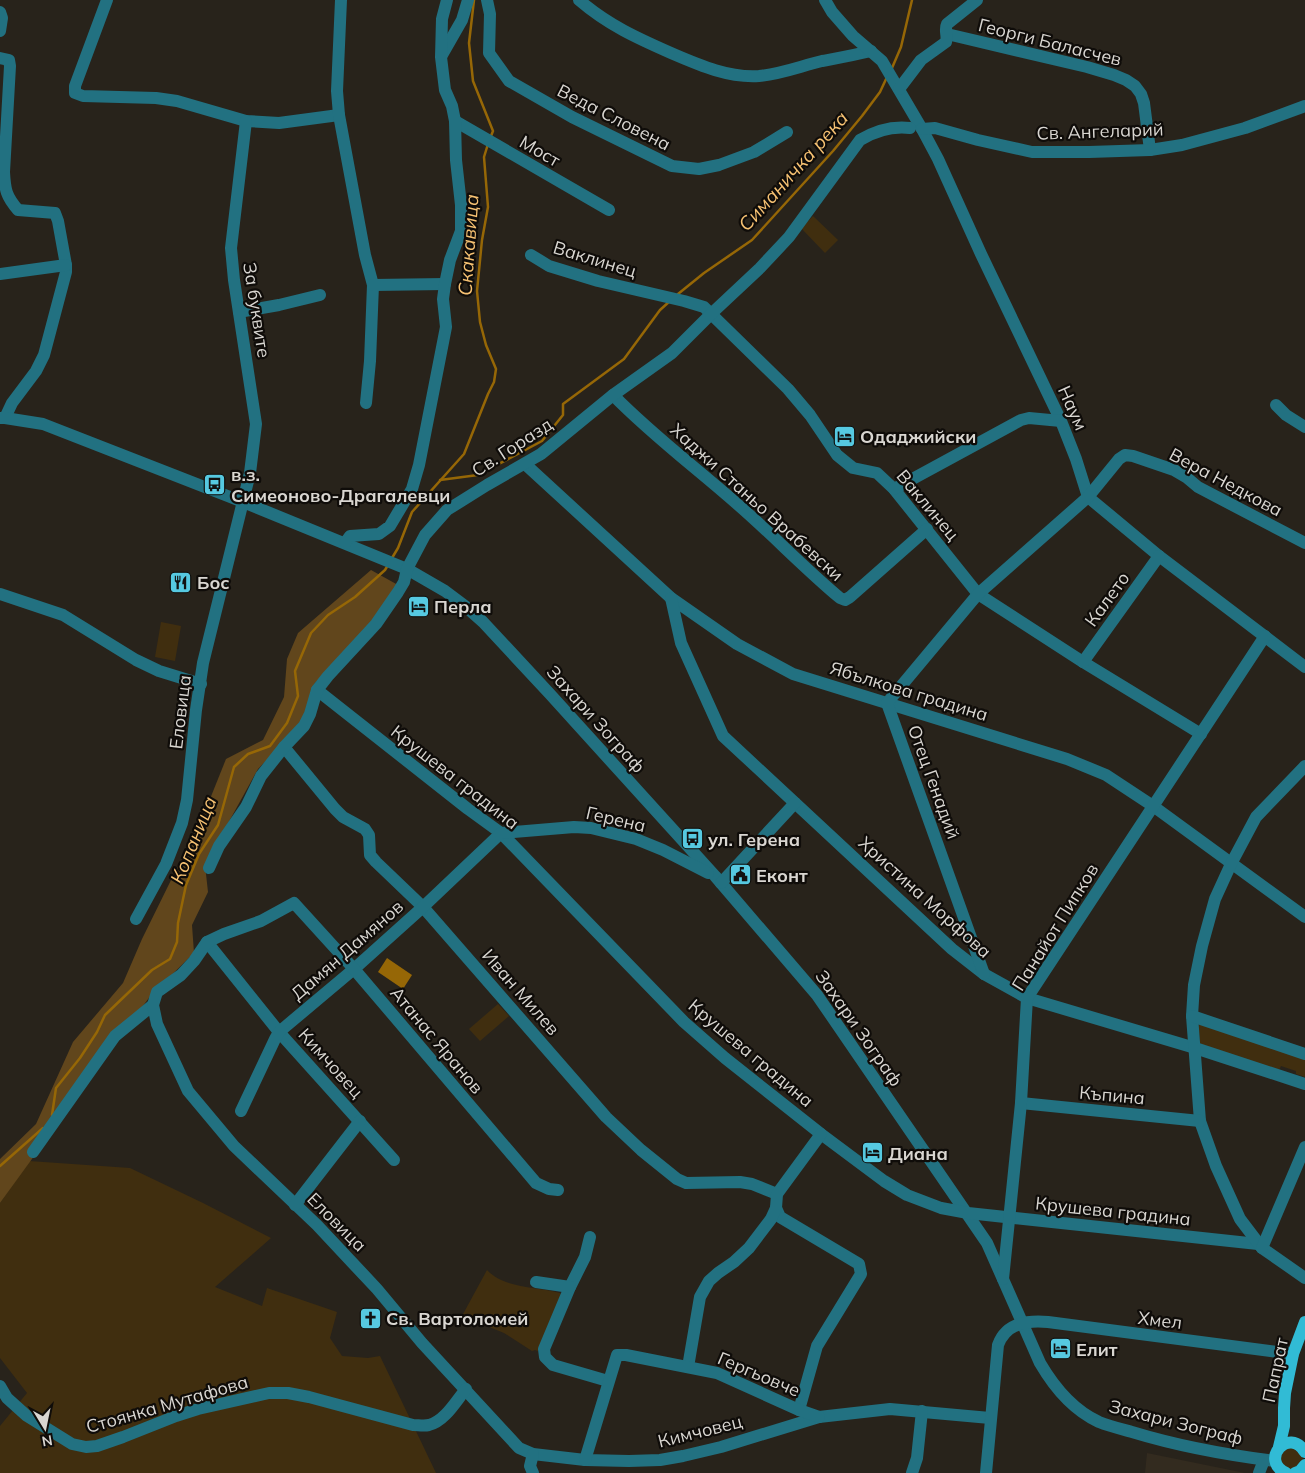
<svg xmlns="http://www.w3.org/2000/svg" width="1305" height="1473" viewBox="0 0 1305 1473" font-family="Mulish,sans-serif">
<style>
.built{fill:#332b1f}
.green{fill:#402e0f}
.forest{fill:#61461c}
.water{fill:#966706}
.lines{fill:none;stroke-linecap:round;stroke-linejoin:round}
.stream{stroke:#966706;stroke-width:2.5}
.minor{stroke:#227181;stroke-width:12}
.major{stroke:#31bbd5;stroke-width:12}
.labels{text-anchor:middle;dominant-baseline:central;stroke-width:4.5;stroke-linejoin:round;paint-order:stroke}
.street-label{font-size:18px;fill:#d9d6d1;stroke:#0f0c09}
.poi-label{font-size:18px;font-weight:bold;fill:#d9d6d1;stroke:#0f0c09;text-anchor:start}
.water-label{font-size:19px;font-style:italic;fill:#f7c273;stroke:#0f0c09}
</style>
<rect width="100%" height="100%" fill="#28231b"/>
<path class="built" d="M 1147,1453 L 1245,1473 L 1145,1473 Z"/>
<g class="green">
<path d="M 813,216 L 838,240 L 825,253 L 801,228 Z"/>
<path d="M 161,622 L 181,626 L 175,661 L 155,657 Z"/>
<path d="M 498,1004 L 509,1016 L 480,1041 L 469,1029 Z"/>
<path d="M 1198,1020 L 1305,1056 L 1305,1077 L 1296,1074 L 1296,1071 L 1281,1066 L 1279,1070 L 1202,1045 L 1200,1043 Z"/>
<path d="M 29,1161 L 130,1168 L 203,1203 L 271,1238 L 215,1287 L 262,1306 L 267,1288 L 337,1312 L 330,1338 L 342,1356 L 368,1358 L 380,1356 L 436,1473 L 0,1473 L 0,1426 L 27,1393 L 0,1358 L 0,1203 Z"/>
<path d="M 487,1270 C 505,1289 536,1286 560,1293 L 563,1298 L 538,1351 L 535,1350 L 532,1351 L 504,1333 L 462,1316 Z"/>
<path d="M 1291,1446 L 1302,1456 L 1303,1460 L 1292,1470 L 1285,1469 L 1279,1455 Z"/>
</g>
<path class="forest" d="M 371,570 L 398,585 L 374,620 L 315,683 L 301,725 L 258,769 L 205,865 L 208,892 L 192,925 L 194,953 L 151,995 L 0,1203 L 0,1159 L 36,1124 L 73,1042 L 123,983 L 142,939 L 206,809 L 226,759 L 263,740 L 284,697 L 287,659 L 298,633 Z"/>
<path class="water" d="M 387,958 L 412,975 L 403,989 L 378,972 Z"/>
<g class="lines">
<g class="stream">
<path d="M 474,0 L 469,43 L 473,81 L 493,131 L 491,136"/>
<path d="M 892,68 L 901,47 L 912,0"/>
<path d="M 678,294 L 704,273 L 752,240 L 833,151 L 862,116 L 880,92 L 887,77"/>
<path d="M 440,480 L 478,475 L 542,441 L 563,415 L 563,404 L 624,359 L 660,310 L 670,301"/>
<path d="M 392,558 L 398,548 L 412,512 L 464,454 L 488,394 L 494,382 L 496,369 L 486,345 L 480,322 L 477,291 L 482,240 L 488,207 L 484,157 L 488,144"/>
<path d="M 52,1115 L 56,1088 L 80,1058 L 97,1032 L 105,1015 L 152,970 L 170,959 L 177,942 L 178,923 L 186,885 L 199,854 L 218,825 L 234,767 L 248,754 L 270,746 L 287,723 L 298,696 L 295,671 L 311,633 L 328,615 L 355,597 L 385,570 L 388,565"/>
<path d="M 0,1166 L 43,1128"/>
</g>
<g class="minor">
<path d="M 107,0 L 75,86 L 75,93 L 83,96 L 156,98 L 177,101 L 246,121 L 279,123 L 339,115"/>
<path d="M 341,0 L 337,91 L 339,115 L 365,255 L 373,285 L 370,361 L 366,403"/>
<path d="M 487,0 L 490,14 L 489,53 L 509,81 L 572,117 L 672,166 L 699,169 L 719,165 L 754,152 L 787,132"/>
<path d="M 579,0 C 608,25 637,38 671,53 C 699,65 728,78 759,76 C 781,74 801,66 822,61 C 838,58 855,55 871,51"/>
<path d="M 825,0 L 832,12 L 853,36 L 882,61 L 922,129 L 938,159 L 981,254 L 1061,421 L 1076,459 L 1088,497 L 1159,556 L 1305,667"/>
<path d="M 0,12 L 2,18 L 0,31"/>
<path d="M 947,34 L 1087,67 L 1114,75 L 1126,80 L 1135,86 L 1141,94 L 1144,103 L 1150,150"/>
<path d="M 442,55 L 462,20 L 468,0"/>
<path d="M 0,58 L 9,60 L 10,66 L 4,172 C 5,190 6,196 18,210 L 55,213 L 58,221 L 66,265 L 66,272 L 44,355 L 36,371 L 12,403 L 5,418"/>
<path d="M 899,89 L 921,60 L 946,42 C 948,36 944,30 947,24 L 977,0"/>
<path d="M 455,121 L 609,210"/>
<path d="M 922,129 L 935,128 L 978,140 L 1032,152 L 1089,152 L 1150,150 L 1182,145 L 1245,128 L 1305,106"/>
<path d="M 531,255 L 549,266 L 598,281 L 684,301 L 704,307 L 788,389 L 810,415 L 837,455 L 853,468 L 877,473 L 894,489 L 978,594 L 1083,662 L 1201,734"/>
<path d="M 0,274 L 66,265"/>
<path d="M 373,285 L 445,284"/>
<path d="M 239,312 L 279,305 L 320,295"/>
<path d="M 613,395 C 651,434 695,467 736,503 C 772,534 804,568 840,598 L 845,600 L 850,597 L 927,529"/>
<path d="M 1276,405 L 1286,415 L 1305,427"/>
<path d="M 0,418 L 5,418 L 43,424 L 243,502 L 407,569 L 445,591 L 465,606 L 483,622 L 549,693 L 715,876 L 817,995 L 987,1243 L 1040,1363 C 1054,1387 1073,1410 1099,1422 C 1109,1426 1121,1429 1132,1432 C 1178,1446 1227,1455 1275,1461"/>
<path d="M 525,464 L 671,598 L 737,644 L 793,674 L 1067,759 L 1106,775 L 1153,806 L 1305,917"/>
<path d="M 894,489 L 1021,420 L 1029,418 L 1061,421"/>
<path d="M 345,543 L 350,536 L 379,534 L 390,526 L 412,489 L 419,465 L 446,327 L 443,299 L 445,284 L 450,260 L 461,231 L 461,205 L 456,160 L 455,121 L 452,106 L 445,90 L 441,57 L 442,19 L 447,0"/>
<path d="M 0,594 L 63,615 L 136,660 L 159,671 L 201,684"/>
<path d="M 671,598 L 681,643 L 723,736 L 952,949 L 984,974 L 1027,998 L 1195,1048 L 1305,1084"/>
<path d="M 1083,662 L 1159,556"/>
<path d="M 317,690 L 468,809 L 501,833 L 684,1022 L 725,1058 L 821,1134 L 884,1181 L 907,1195 L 941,1208 L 968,1213 L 1258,1244"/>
<path d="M 284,747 L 335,809 L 343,817 L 365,829 L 369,835 L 370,855 L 376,862 L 423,907 L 606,1117 L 641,1150 L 677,1179 L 686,1183 L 740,1182 L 752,1184 L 777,1194"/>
<path d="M 1305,766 L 1256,817 L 1231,864 L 1215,899 L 1202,946 L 1194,985 L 1192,1016 L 1200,1121 L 1216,1166 L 1240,1219 L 1262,1248 L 1305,1278"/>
<path d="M 209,868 L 219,846 L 246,807 L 261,776 L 284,747 L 304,726 L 310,714 L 317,690 L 328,676 L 376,624 L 398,592 L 404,582 L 407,569 L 425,535 L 447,510 L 487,485 L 541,454 L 613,395 L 672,353 L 711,314 L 760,268 L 789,237 L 860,140 C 875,131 893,126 910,128"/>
<path d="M 721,883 L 795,803"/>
<path d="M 136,919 L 166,864 L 182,823 L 187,800 L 196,710 L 203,663 L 250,473 L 256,424 L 234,280 L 231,248 L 246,121"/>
<path d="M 207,942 L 279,1032 L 394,1160"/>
<path d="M 984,974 L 887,703 L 978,594 L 1088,497 L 1119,459 L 1125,455 L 1133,456 L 1174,470 L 1186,477 L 1198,487 L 1305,543"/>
<path d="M 1192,1016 L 1305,1054"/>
<path d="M 1021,1103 L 1200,1121"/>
<path d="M 241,1111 L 275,1039 L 279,1032 L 354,969 L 423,907 L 501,833 L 574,827 L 591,828 L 636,839 L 663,850 L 708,873"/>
<path d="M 33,1152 L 115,1036 L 153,1005"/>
<path d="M 558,1190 L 549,1189 L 536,1183 L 354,969 L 294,903 L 261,921 L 224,934 L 207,942 L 194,961 L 181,975 L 157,992 L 153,1005 L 157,1024 L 188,1091 L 234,1146 L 317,1225 L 377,1289 L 422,1343 L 519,1448 L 533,1454 L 585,1460 L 629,1461 L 660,1460 L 683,1456 L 721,1447 L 819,1417 L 890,1409 L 990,1418"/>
<path d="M 295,1205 L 360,1121"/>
<path d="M 776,1208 L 780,1217 L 859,1264 L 861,1274 L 817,1346 L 799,1410"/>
<path d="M 590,1237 L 585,1257 L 570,1287 L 544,1349 L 545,1357 L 553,1365 L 608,1381"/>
<path d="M 1262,1248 L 1305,1147"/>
<path d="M 1003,1279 L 1021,1103 L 1027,998 L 1265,636"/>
<path d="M 536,1282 L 570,1287"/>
<path d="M 688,1367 L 700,1297 L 709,1281 L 718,1273 L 734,1262 L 749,1248 L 771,1219 L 776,1208 L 777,1194 L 821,1134"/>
<path d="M 0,1386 L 7,1398 L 27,1416 L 72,1444 L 86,1447 L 97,1446 L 123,1437 L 176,1416 L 198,1409 L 269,1393 L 288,1393 L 309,1397 L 413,1425 C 418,1425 424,1426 429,1425 C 445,1421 456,1401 466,1389"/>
<path d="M 533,1454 L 530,1466 L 533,1473"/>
<path d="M 585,1460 L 617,1355 L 626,1355 L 717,1373 L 799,1410 L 819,1417"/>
<path d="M 912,1473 L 917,1458 L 922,1411"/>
<path d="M 986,1473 L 998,1345 C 1006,1323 1027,1320 1048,1322 L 1293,1354"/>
<path d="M 1259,1473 L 1264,1460"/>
</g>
<g class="major">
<path d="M 1279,1447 L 1284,1426 L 1284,1408 L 1285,1393 L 1293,1354 L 1305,1322"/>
<path d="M 1286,1473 C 1259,1460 1289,1426 1305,1452"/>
<path d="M 1295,1473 L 1300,1471 L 1305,1465"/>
</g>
</g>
<defs>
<symbol id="hotel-square" viewBox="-11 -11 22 22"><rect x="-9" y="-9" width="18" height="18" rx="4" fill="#56c9e1" stroke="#0f0c09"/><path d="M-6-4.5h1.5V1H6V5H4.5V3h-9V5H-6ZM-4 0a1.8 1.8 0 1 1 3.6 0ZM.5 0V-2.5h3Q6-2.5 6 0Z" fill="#111"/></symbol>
<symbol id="bus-square" viewBox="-11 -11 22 22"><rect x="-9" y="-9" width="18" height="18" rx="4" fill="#56c9e1" stroke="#0f0c09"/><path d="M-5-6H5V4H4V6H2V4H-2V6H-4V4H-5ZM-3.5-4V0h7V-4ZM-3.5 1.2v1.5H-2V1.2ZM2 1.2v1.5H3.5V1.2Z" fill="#111"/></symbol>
<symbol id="restaurant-square" viewBox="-11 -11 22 22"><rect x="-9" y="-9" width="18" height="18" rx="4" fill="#56c9e1" stroke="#0f0c09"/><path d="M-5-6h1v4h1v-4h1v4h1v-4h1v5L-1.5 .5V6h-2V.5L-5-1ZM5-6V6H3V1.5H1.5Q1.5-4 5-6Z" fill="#111"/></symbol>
<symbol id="civic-square" viewBox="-11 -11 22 22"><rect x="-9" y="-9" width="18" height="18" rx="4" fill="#56c9e1" stroke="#0f0c09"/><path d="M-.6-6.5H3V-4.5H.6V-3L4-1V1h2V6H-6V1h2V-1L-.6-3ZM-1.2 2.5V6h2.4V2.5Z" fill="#111"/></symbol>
<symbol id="church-square" viewBox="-11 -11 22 22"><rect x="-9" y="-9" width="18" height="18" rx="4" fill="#56c9e1" stroke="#0f0c09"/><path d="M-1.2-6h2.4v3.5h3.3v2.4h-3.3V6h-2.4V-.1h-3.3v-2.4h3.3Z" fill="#111"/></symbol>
</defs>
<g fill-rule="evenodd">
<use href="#hotel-square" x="832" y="424" width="25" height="25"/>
<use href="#bus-square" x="202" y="472" width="25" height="25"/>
<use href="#restaurant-square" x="168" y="570" width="25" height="25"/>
<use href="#hotel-square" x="406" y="594" width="25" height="25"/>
<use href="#bus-square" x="680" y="826" width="25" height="25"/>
<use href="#civic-square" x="728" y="862" width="25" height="25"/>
<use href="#hotel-square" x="860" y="1140" width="25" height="25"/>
<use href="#church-square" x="358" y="1306" width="25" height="25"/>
<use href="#hotel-square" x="1048" y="1336" width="25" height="25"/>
</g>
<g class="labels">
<g class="street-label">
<text transform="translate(1050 42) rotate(14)">Георги Баласчев</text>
<text transform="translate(614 117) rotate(27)">Веда Словена</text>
<text transform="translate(1100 131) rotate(-2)">Св. Ангеларий</text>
<text transform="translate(540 151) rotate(30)">Мост</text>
<text transform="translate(595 259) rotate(17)">Ваклинец</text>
<text transform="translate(257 310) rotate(81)">За буквите</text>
<text transform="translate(1073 408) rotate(66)">Наум</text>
<text transform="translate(512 447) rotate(-33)">Св. Горазд</text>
<text transform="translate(1226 482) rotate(28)">Вера Недкова</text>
<text transform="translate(757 502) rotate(42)">Хаджи Станьо Врабевски</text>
<text transform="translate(928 505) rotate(50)">Ваклинец</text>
<text transform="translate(1107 599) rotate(-54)">Калето</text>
<text transform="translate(909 691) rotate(17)">Ябълкова градина</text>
<text transform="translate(180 712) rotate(-83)">Еловица</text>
<text transform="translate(596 719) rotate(48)">Захари Зограф</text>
<text transform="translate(455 777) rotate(38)">Крушева градина</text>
<text transform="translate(934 782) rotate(70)">Отец Генадий</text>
<text transform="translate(616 819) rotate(13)">Герена</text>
<text transform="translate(925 897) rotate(42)">Христина Морфова</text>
<text transform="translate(1055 927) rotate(-58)">Панайот Пипков</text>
<text transform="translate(347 950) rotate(-41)">Дамян Дамянов</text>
<text transform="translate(521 992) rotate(49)">Иван Милев</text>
<text transform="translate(859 1028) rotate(55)">Захари Зограф</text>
<text transform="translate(437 1040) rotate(50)">Атанас Яранов</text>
<text transform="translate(751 1053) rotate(40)">Крушева градина</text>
<text transform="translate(331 1063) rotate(48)">Кимчовец</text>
<text transform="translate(1112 1095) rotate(5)">Къпина</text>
<text transform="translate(1113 1211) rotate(6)">Крушева градина</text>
<text transform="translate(337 1222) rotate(45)">Еловица</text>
<text transform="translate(1160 1320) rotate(7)">Хмел</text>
<text transform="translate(1275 1370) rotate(-78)">Папрат</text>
<text transform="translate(759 1374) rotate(23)">Гергьовче</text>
<text transform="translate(167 1404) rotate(-16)">Стоянка Мутафова</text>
<text transform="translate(1176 1422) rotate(14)">Захари Зограф</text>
<text transform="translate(700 1431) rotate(-14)">Кимчовец</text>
</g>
<g class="poi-label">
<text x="860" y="436">Одаджийски</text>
<text x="231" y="474">в.з.<tspan x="231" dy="21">Симеоново-Драгалевци</tspan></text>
<text x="197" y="582">Бос</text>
<text x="434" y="606">Перла</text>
<text x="708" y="839">ул. Герена</text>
<text x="756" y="875">Еконт</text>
<text x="888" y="1153">Диана</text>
<text x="386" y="1318">Св. Вартоломей</text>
<text x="1076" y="1349">Елит</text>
</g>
<g class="water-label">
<text transform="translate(793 171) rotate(-48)">Симаничка река</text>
<text transform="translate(468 245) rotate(-86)">Скакавица</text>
<text transform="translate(193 840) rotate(-68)">Копаница</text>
</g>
</g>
<g transform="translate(45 1428) rotate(170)" stroke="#0f0c09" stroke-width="4" paint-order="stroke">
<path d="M0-4L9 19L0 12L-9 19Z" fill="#d9d6d1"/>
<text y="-8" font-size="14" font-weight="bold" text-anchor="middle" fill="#d9d6d1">N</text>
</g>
</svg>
